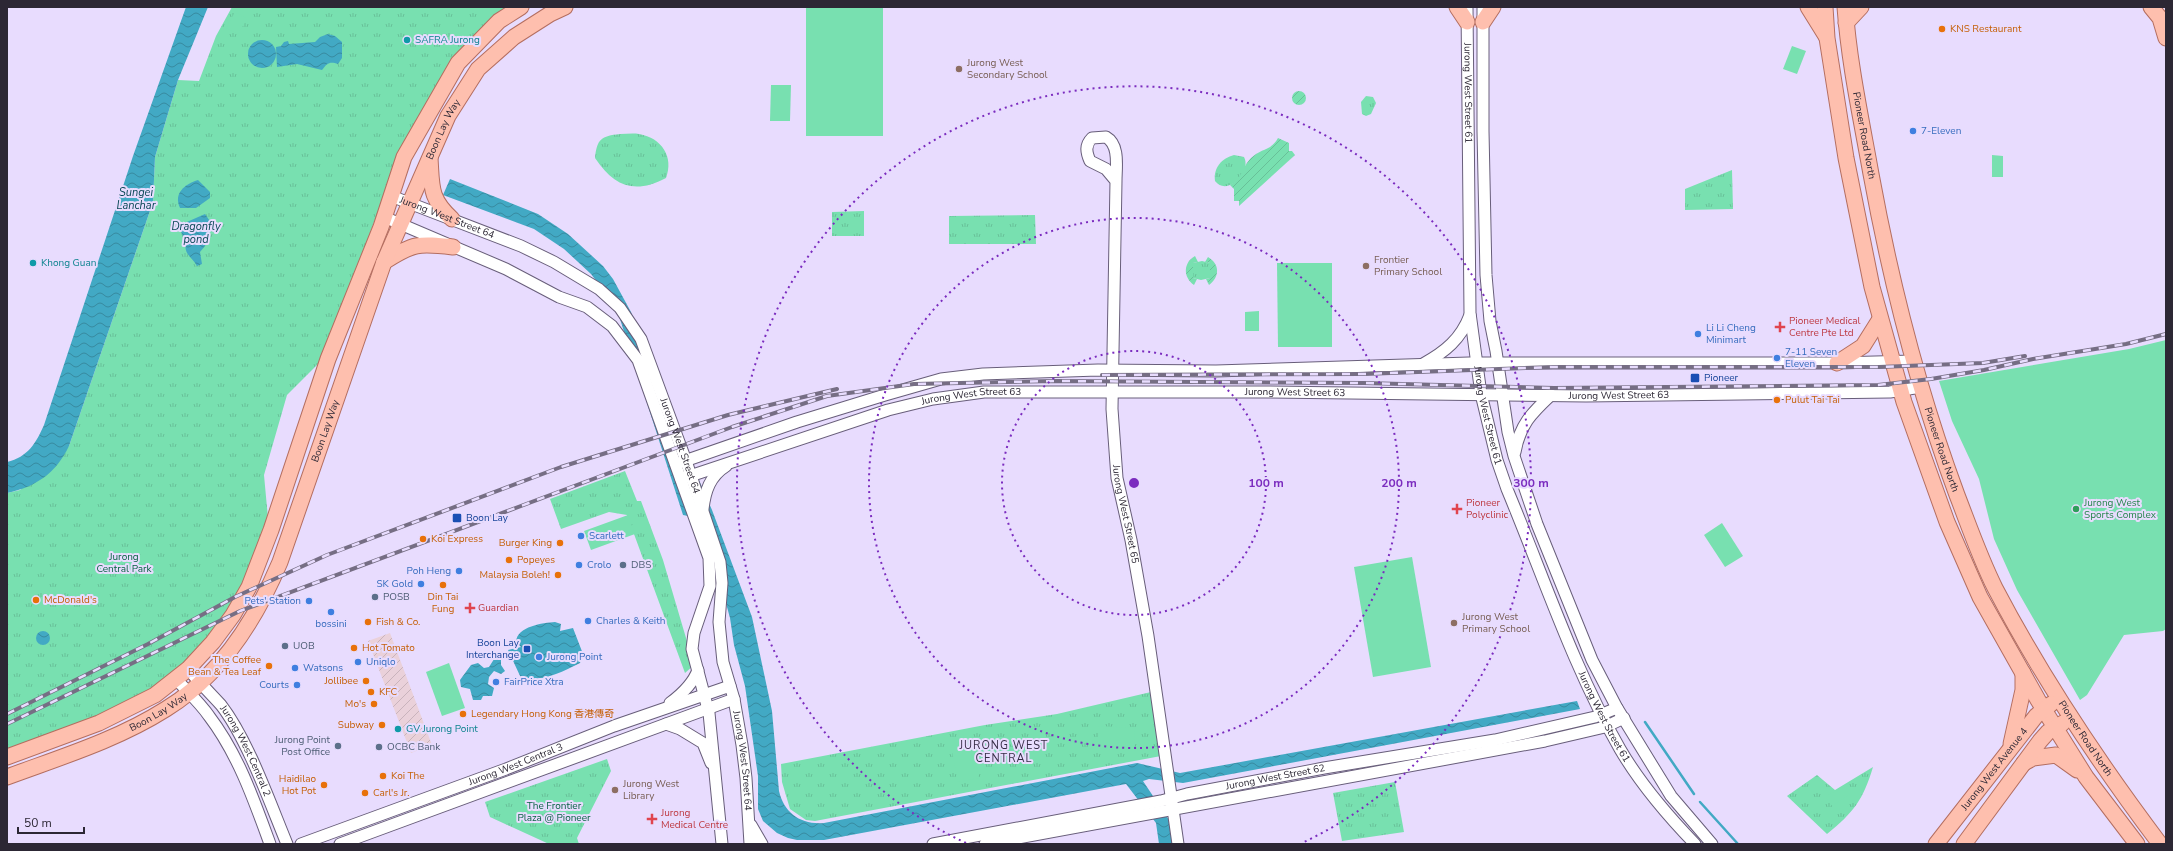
<svg xmlns="http://www.w3.org/2000/svg" width="2173" height="851" viewBox="0 0 2173 851" font-family="'Nunito Sans','Noto Sans SC',sans-serif">
<style>
.industrial{fill:url(#industrial-furrows)}
.grass{fill:url(#grass-tufts)}
.garden{fill:url(#garden-furrows)}
.pitch{fill:#78e0b0}
.water{fill:url(#water-waves)}
.lines{fill:none;stroke-linecap:round;stroke-linejoin:round}
.stream{stroke:#42a9c4;stroke-width:2.5}
.minor-casing{stroke:#685e7a;stroke-width:13}
.major-casing{stroke:#b46e60;stroke-width:17}
.minor{stroke:#fff;stroke-width:11}
.major{stroke:#febfae;stroke-width:15}
.rail-casing{stroke:#766e84;stroke-width:4}
.rail{stroke:#e8dcfe;stroke-width:2.5;stroke-dasharray:8;stroke-linecap:butt}
.ring{fill:none;stroke:#7b2cbf;stroke-width:2;stroke-dasharray:2 4}
.food-dot{fill:#e8710a;stroke:#e8dcfe;stroke-width:1.5}
.culture-dot{fill:#0f9aa8;stroke:#e8dcfe;stroke-width:1.5}
.education-dot{fill:#8d6e63;stroke:#e8dcfe;stroke-width:1.5}
.shop-dot{fill:#3f7fe0;stroke:#e8dcfe;stroke-width:1.5}
.health-dot{fill:#e0444e;stroke:#e8dcfe;stroke-width:1.5}
.transit-dot{fill:#1a4fb4;stroke:#e8dcfe;stroke-width:1.5}
.leisure-dot{fill:#2e9e5b;stroke:#e8dcfe;stroke-width:1.5}
.service-dot{fill:#5c6f8a;stroke:#e8dcfe;stroke-width:1.5}
.labels{text-anchor:middle;dominant-baseline:central;stroke-width:4;stroke-linejoin:round;paint-order:stroke}
.food-label{font-size:10px;fill:#c56008;stroke:#e8dcfe;text-anchor:start}
.culture-label{font-size:10px;fill:#0d838f;stroke:#e8dcfe;text-anchor:start}
.education-label{font-size:10px;fill:#785e54;stroke:#e8dcfe;text-anchor:start}
.street-label{font-size:10px;fill:#2c2734;stroke:#e8dcfe}
.shop-label{font-size:10px;fill:#366cbe;stroke:#e8dcfe;text-anchor:start}
.health-label{font-size:10px;fill:#be3a42;stroke:#e8dcfe;text-anchor:start}
.transit-label{font-size:10px;fill:#164399;stroke:#e8dcfe;text-anchor:start}
.leisure-label{font-size:10px;fill:#27864d;stroke:#e8dcfe;text-anchor:start}
.park-label{font-size:10px;fill:#086243;stroke:#e8dcfe}
.service-label{font-size:10px;fill:#4e5e75;stroke:#e8dcfe;text-anchor:start}
.water-label{font-size:11px;font-style:italic;fill:#084755;stroke:#e8dcfe}
.neighbourhood-label{font-size:11px;letter-spacing:1px;fill:#362c46;stroke:#e8dcfe}
.centre{fill:#7b2cbf;stroke:#e8dcfe;stroke-width:2}
.ring-label{font-size:12px;text-anchor:middle;font-weight:bold;fill:#7b2cbf;stroke:#e8dcfe;stroke-width:4;stroke-linejoin:round;paint-order:stroke}
</style>
<defs>
<pattern id="industrial-furrows" width="10" height="10" patternUnits="userSpaceOnUse"><rect width="10" height="10" fill="#ead1da"/><path d="M-1 1l2-2M0 10L10 0M9 11l2-2" fill="none" stroke="#c9b3bc"/></pattern>
<pattern id="grass-tufts" width="24" height="20" patternUnits="userSpaceOnUse"><rect width="24" height="20" fill="#78e0b0"/><path d="M3 7l-1-3M5 7V3M7 7l1-3M15 17l-1-3M17 17v-4M19 17l1-3" fill="none" stroke="#68c098"/></pattern>
<pattern id="garden-furrows" width="10" height="10" patternUnits="userSpaceOnUse"><rect width="10" height="10" fill="#78e0b0"/><path d="M-1 1l2-2M0 10L10 0M9 11l2-2" fill="none" stroke="#68c098"/></pattern>
<pattern id="water-waves" width="16" height="10" patternUnits="userSpaceOnUse"><rect width="16" height="10" fill="#42a9c4"/><path d="M0 5q4-4 8 0t8 0" fill="none" stroke="#378aa0"/></pattern>
</defs>
<rect width="100%" height="100%" fill="#e8dcfe"/>
<path class="industrial" d="M 390,633 L 432,745 L 411,753 L 368,641 Z"/>
<g class="grass">
<path d="M 232,7 L 512,7 L 494,18 L 401,154 L 374,222 L 325,357 L 287,395 L 264,475 L 269,529 L 247,586 L 211,641 L 154,694 L 7,756 L 7,493 L 20,490 L 69,446 L 153,202 L 155,157 L 178,80 L 199,81 L 216,36 Z"/>
<path d="M 1366,96 L 1373,97 L 1376,103 L 1371,114 L 1366,116 L 1362,114 L 1361,102 Z"/>
<path d="M 620,134 C 626,134 633,133 639,134 C 662,138 674,157 666,178 C 634,195 614,186 595,158 C 597,139 601,136 620,134 Z"/>
<path d="M 1234,155 L 1244,157 C 1252,172 1227,197 1215,181 C 1213,168 1222,158 1234,155 Z"/>
<path d="M 1732,170 L 1733,209 L 1685,210 L 1685,189 Z"/>
<path d="M 864,211 L 864,236 L 832,236 L 832,212 Z"/>
<path d="M 1035,215 L 1036,244 L 949,244 L 949,216 Z"/>
<path d="M 1202,261 L 1210,263 L 1210,278 L 1201,280 L 1193,278 L 1193,263 Z"/>
<path d="M 625,471 L 637,501 L 641,501 L 663,560 L 694,665 L 685,673 L 627,515 L 609,512 L 561,529 L 550,499 Z"/>
<path d="M 1151,692 L 1161,756 L 815,821 L 806,820 L 790,809 L 782,782 L 781,764 L 985,725 L 1057,714 Z"/>
<path d="M 607,759 L 611,771 L 577,838 L 579,844 L 549,844 L 490,817 L 485,802 Z"/>
<path d="M 1873,767 C 1863,800 1854,812 1827,834 L 1787,796 L 1817,775 L 1835,790 Z"/>
<path d="M 1395,782 L 1404,832 L 1342,841 L 1333,793 Z"/>
</g>
<g class="garden">
<circle cx="1299" cy="98" r="7"/>
<path d="M 1278,138 L 1289,143 L 1289,151 L 1292,151 L 1295,155 L 1239,206 L 1239,201 L 1234,201 L 1234,189 L 1230,185 C 1243,178 1242,167 1251,158 C 1261,148 1271,151 1278,138 Z"/>
<path d="M 1195,256 L 1198,262 L 1193,263 L 1193,278 L 1197,279 L 1194,285 C 1183,277 1183,263 1195,256 Z"/>
<path d="M 1208,257 C 1220,264 1220,277 1209,285 L 1206,279 L 1210,278 L 1210,263 L 1205,262 Z"/>
</g>
<g class="pitch">
<rect x="806" y="7" width="77" height="129"/>
<path d="M 235,12 L 247,19 L 238,34 L 226,28 Z"/>
<path d="M 1792,46 L 1806,51 L 1797,74 L 1783,69 Z"/>
<path d="M 771,85 L 791,85 L 790,121 L 770,121 Z"/>
<path d="M 1992,155 L 2003,156 L 2003,177 L 1992,177 Z"/>
<path d="M 1277,263 L 1332,263 L 1332,347 L 1278,347 Z"/>
<path d="M 1259,311 L 1259,331 L 1245,331 L 1245,312 Z"/>
<path d="M 2166,340 L 2166,629 L 2163,631 L 2124,635 L 2087,695 L 2080,700 L 2017,590 L 1994,539 L 1979,479 L 1952,421 L 1939,381 L 2129,349 Z"/>
<path d="M 628,515 L 635,534 L 591,550 L 584,531 Z"/>
<path d="M 1722,523 L 1743,556 L 1725,567 L 1704,535 Z"/>
<path d="M 1412,557 L 1431,667 L 1373,677 L 1354,567 Z"/>
<path d="M 449,663 L 465,708 L 442,716 L 426,672 Z"/>
<path d="M 1098,726 L 1135,728 L 1134,749 L 1098,748 Z"/>
<path d="M 972,743 L 979,778 L 958,782 L 951,746 Z"/>
<path d="M 1844,786 L 1850,794 L 1832,806 L 1825,797 Z"/>
</g>
<g class="water">
<path d="M 186,7 L 208,7 L 178,80 L 155,157 L 153,202 L 69,446 C 56,473 36,487 7,493 L 7,462 C 28,457 36,443 44,425 L 133,156 Z"/>
<path d="M 328,34 L 335,36 L 342,42 L 342,58 L 338,64 C 330,61 327,63 322,70 L 297,64 L 277,67 L 276,47 L 281,46 L 284,42 L 288,41 L 289,44 L 315,42 L 320,37 Z"/>
<circle cx="262" cy="54" r="14"/>
<path d="M 450,179 L 538,214 L 568,234 L 603,266 L 613,279 L 631,312 L 672,419 L 712,510 L 752,617 L 772,711 L 779,791 C 784,813 801,825 824,823 L 1137,763 L 1180,773 L 1577,701 L 1580,709 L 1183,783 L 1149,779 L 1143,781 L 1169,820 L 1173,844 L 1159,844 L 1156,823 L 1126,784 L 824,840 L 797,840 L 788,838 L 777,833 L 763,821 L 758,809 L 758,776 L 745,686 L 734,645 L 730,618 L 724,596 L 693,517 L 683,515 L 619,316 L 606,294 L 591,274 L 564,249 L 534,229 L 443,195 Z"/>
<path d="M 198,180 L 210,192 L 210,198 L 196,208 L 180,208 C 173,193 185,184 198,180 Z"/>
<path d="M 205,214 L 212,224 L 205,246 L 200,252 L 202,264 L 197,266 C 192,257 183,254 186,242 L 179,228 L 180,225 Z"/>
<path d="M 555,622 L 561,624 L 560,631 L 573,628 L 583,654 L 580,663 C 560,673 543,682 521,678 L 508,650 L 521,647 L 516,642 C 517,626 543,623 555,622 Z"/>
<circle cx="43" cy="638" r="7"/>
<path d="M 496,656 L 501,658 L 501,665 L 505,671 L 501,674 L 494,671 L 489,677 L 488,684 L 494,688 L 492,696 L 483,696 L 481,700 L 473,700 L 470,689 L 461,687 L 460,680 L 471,665 L 478,663 L 484,668 L 489,667 Z"/>
</g>
<g class="lines">
<g class="stream">
<path d="M 1645,722 L 1694,794"/>
<path d="M 1700,802 L 1738,844"/>
</g>
<defs>
<g id="minor">
<path id="s1" d="M 1467,7 L 1470,313 L 1481,394 L 1497,460 L 1507,489 C 1543,575 1573,667 1620,749 C 1641,785 1667,815 1695,844"/>
<path d="M 1483,7 L 1483,131 L 1486,275 L 1490,321 L 1496,351 L 1508,432 L 1514,456 L 1537,524 L 1592,660 L 1617,708 L 1671,796 L 1712,844"/>
<path id="s2" d="M 1116,181 L 1106,169 L 1090,161 C 1086,152 1085,145 1092,138 L 1106,137 C 1120,145 1116,167 1116,181 L 1112,409 L 1117,478 L 1131,540 L 1148,636 L 1178,844"/>
<path id="s3" d="M 391,196 L 521,246 L 554,262 L 599,289 L 620,308 L 641,339 L 686,461 L 720,562 L 722,583 L 719,622 L 723,662 L 734,699 L 742,745 L 746,778 L 750,844"/>
<path d="M 384,217 L 506,269 L 559,297 L 587,307 L 612,326 L 638,360 L 709,558 L 710,586 L 694,633 L 692,649 L 709,713 L 722,844"/>
<path d="M 1423,364 C 1445,352 1461,339 1470,315"/>
<path d="M 1515,452 C 1520,424 1532,413 1551,395"/>
<path d="M 676,464 L 797,422 L 885,395 L 941,379 L 983,374 L 1098,370 L 1216,371 L 1469,363 L 1837,363 L 1913,361"/>
<path id="s4" d="M 681,479 L 888,410 L 933,399 L 984,392 L 1263,392 L 1586,396 L 1890,392 L 1921,387"/>
<path d="M 703,509 C 705,491 710,476 726,466"/>
<path id="s5" d="M 188,669 C 198,681 210,693 221,705 C 248,740 270,803 287,844"/>
<path d="M 176,679 C 187,691 200,703 209,716 C 238,754 254,800 270,844"/>
<path d="M 670,703 C 682,694 693,684 698,670"/>
<path d="M 666,724 L 680,729 L 703,743 L 711,763"/>
<path d="M 751,825 L 762,844"/>
<path id="s6" d="M 301,844 L 506,769 L 614,726 L 730,686"/>
<path d="M 340,844 L 734,699"/>
<path id="s7" d="M 933,844 L 1161,801 L 1187,794 L 1324,768 L 1495,740 L 1595,717 L 1617,708"/>
<path d="M 985,844 L 1545,741 L 1605,727 L 1624,718"/>
</g>
<g id="major">
<path d="M 1457,7 L 1467,22"/>
<path d="M 1808,7 L 1826,36"/>
<path d="M 1825,7 L 1827,38 L 1846,158 L 1872,287 L 1904,402 L 1947,522 L 1980,597 L 2038,700 L 2086,777 L 2137,844"/>
<path id="s8" d="M 1845,7 C 1849,63 1861,118 1871,174 C 1891,283 1918,390 1957,495 C 1969,526 1980,558 1995,588 C 2042,678 2099,763 2160,844"/>
<path d="M 2151,7 L 2160,18 L 2166,38"/>
<path d="M 1483,22 L 1493,7"/>
<path d="M 1846,23 L 1861,7"/>
<path d="M 430,158 C 432,186 429,198 452,219"/>
<path d="M 384,262 C 413,243 419,243 453,247"/>
<path d="M 1837,363 L 1863,346 L 1880,319"/>
<path d="M 2011,744 L 2023,690 L 2023,673"/>
<path d="M 7,757 L 99,723 L 155,695 L 188,669 L 213,642 L 233,615 L 249,587 L 271,530 L 328,359 L 381,227 L 404,157 L 458,63 L 499,21 L 521,7"/>
<path d="M 2024,763 L 2033,758 L 2056,755 L 2077,770"/>
<path id="s9" d="M 7,777 C 61,757 117,740 166,709 C 220,676 256,619 280,562 L 384,262 L 448,116 L 478,69 L 514,37 L 550,14 L 565,7"/>
<path id="s10" d="M 1936,844 L 2036,716 L 2051,704"/>
<path d="M 1964,844 L 2040,741 L 2048,732 L 2063,723"/>
</g>
</defs>
<use href="#minor" class="minor-casing"/>
<use href="#major" class="major-casing"/>
<use href="#minor" class="minor"/>
<use href="#major" class="major"/>
<defs>
<g id="rail">
<path d="M 1102,375 L 1364,374 L 1553,367 L 1879,367 L 1983,363 L 2025,356"/>
<path d="M 7,714 L 148,644 L 235,597 L 327,555 L 561,467 L 728,415 L 837,389"/>
<path d="M 7,724 L 240,611 L 732,427 L 827,396 L 914,384 L 1055,381 L 1364,383 L 1554,388 L 1878,385 L 1931,379 L 1984,370 L 2033,359 L 2126,344 L 2166,334"/>
</g>
</defs>
<use href="#rail" class="rail-casing"/>
<use href="#rail" class="rail"/>
</g>
<g class="ring">
<circle cx="1134" cy="483" r="132"/>
<circle cx="1134" cy="483" r="265"/>
<path d="M966 843A397 397 0 1 1 1302 843"/>
</g>
<g class="food-dot">
<circle cx="1942" cy="29" r="4"/>
<circle cx="1777" cy="400" r="4"/>
<circle cx="423" cy="539" r="4"/>
<circle cx="560" cy="543" r="4"/>
<circle cx="509" cy="560" r="4"/>
<circle cx="558" cy="575" r="4"/>
<circle cx="443" cy="585" r="4"/>
<circle cx="36" cy="600" r="4"/>
<circle cx="368" cy="622" r="4"/>
<circle cx="354" cy="648" r="4"/>
<circle cx="269" cy="666" r="4"/>
<circle cx="366" cy="681" r="4"/>
<circle cx="371" cy="692" r="4"/>
<circle cx="374" cy="704" r="4"/>
<circle cx="463" cy="714" r="4"/>
<circle cx="382" cy="725" r="4"/>
<circle cx="383" cy="776" r="4"/>
<circle cx="324" cy="785" r="4"/>
<circle cx="365" cy="793" r="4"/>
</g>
<g class="culture-dot">
<circle cx="407" cy="40" r="4"/>
<circle cx="33" cy="263" r="4"/>
<circle cx="398" cy="729" r="4"/>
</g>
<g class="education-dot">
<circle cx="959" cy="69" r="4"/>
<circle cx="1366" cy="266" r="4"/>
<circle cx="1454" cy="623" r="4"/>
<circle cx="615" cy="790" r="4"/>
</g>
<g class="shop-dot">
<circle cx="1913" cy="131" r="4"/>
<circle cx="1698" cy="334" r="4"/>
<circle cx="1777" cy="358" r="4"/>
<circle cx="581" cy="536" r="4"/>
<circle cx="579" cy="565" r="4"/>
<circle cx="459" cy="571" r="4"/>
<circle cx="421" cy="584" r="4"/>
<circle cx="309" cy="601" r="4"/>
<circle cx="331" cy="612" r="4"/>
<circle cx="588" cy="621" r="4"/>
<circle cx="539" cy="657" r="4"/>
<circle cx="358" cy="662" r="4"/>
<circle cx="295" cy="668" r="4"/>
<circle cx="496" cy="682" r="4"/>
<circle cx="297" cy="685" r="4"/>
</g>
<g class="health-dot">
<path d="M1778 321h4v4h4v4h-4v4h-4v-4h-4v-4h4z"/>
<path d="M1455 503h4v4h4v4h-4v4h-4v-4h-4v-4h4z"/>
<path d="M468 602h4v4h4v4h-4v4h-4v-4h-4v-4h4z"/>
<path d="M650 813h4v4h4v4h-4v4h-4v-4h-4v-4h4z"/>
</g>
<g class="transit-dot">
<rect x="1690" y="373" width="10" height="10" rx="2"/>
<rect x="452" y="513" width="10" height="10" rx="2"/>
<rect x="523" y="645" width="8" height="8" rx="2"/>
</g>
<circle class="leisure-dot" cx="2076" cy="509" r="4"/>
<g class="service-dot">
<circle cx="623" cy="565" r="4"/>
<circle cx="375" cy="597" r="4"/>
<circle cx="285" cy="646" r="4"/>
<circle cx="338" cy="746" r="4"/>
<circle cx="379" cy="747" r="4"/>
</g>
<g class="labels">
<g class="food-label">
<text x="1950" y="29">KNS Restaurant</text>
<text x="1785" y="400">Pulut Tai Tai</text>
<text x="431" y="539">Koi Express</text>
<text x="552" y="543" text-anchor="end">Burger King</text>
<text x="517" y="560">Popeyes</text>
<text x="550" y="575" text-anchor="end">Malaysia Boleh!</text>
<text x="443" y="597" text-anchor="middle">Din Tai<tspan x="443" dy="12">Fung</tspan></text>
<text x="44" y="600">McDonald's</text>
<text x="376" y="622">Fish &amp; Co.</text>
<text x="362" y="648">Hot Tomato</text>
<text x="261" y="660" text-anchor="end">The Coffee<tspan x="261" dy="12">Bean &amp; Tea Leaf</tspan></text>
<text x="358" y="681" text-anchor="end">Jollibee</text>
<text x="379" y="692">KFC</text>
<text x="366" y="704" text-anchor="end">Mo's</text>
<text x="471" y="714">Legendary Hong Kong 香港傳奇</text>
<text x="374" y="725" text-anchor="end">Subway</text>
<text x="391" y="776">Koi The</text>
<text x="316" y="779" text-anchor="end">Haidilao<tspan x="316" dy="12">Hot Pot</tspan></text>
<text x="373" y="793">Carl's Jr.</text>
</g>
<g class="culture-label">
<text x="415" y="40">SAFRA Jurong</text>
<text x="41" y="263">Khong Guan</text>
<text x="406" y="729">GV Jurong Point</text>
</g>
<g class="education-label">
<text x="967" y="63">Jurong West<tspan x="967" dy="12">Secondary School</tspan></text>
<text x="1374" y="260">Frontier<tspan x="1374" dy="12">Primary School</tspan></text>
<text x="1462" y="617">Jurong West<tspan x="1462" dy="12">Primary School</tspan></text>
<text x="623" y="784">Jurong West<tspan x="623" dy="12">Library</tspan></text>
</g>
<g class="street-label">
<text stroke="none"><textPath href="#s1" startOffset="86">Jurong West Street 61</textPath></text>
<text stroke="none"><textPath href="#s9" startOffset="825">Boon Lay Way</textPath></text>
<text stroke="none"><textPath href="#s8" startOffset="130">Pioneer Road North</textPath></text>
<text stroke="none"><textPath href="#s3" startOffset="60">Jurong West Street 64</textPath></text>
<text stroke="none"><textPath href="#s4" startOffset="627">Jurong West Street 63</textPath></text>
<text stroke="none"><textPath href="#s4" startOffset="951">Jurong West Street 63</textPath></text>
<text stroke="none"><textPath href="#s4" startOffset="303">Jurong West Street 63</textPath></text>
<text stroke="none"><textPath href="#s1" startOffset="410">Jurong West Street 61</textPath></text>
<text stroke="none"><textPath href="#s9" startOffset="501">Boon Lay Way</textPath></text>
<text stroke="none"><textPath href="#s3" startOffset="408">Jurong West Street 64</textPath></text>
<text stroke="none"><textPath href="#s8" startOffset="454">Pioneer Road North</textPath></text>
<text stroke="none"><textPath href="#s2" startOffset="454">Jurong West Street 65</textPath></text>
<text stroke="none"><textPath href="#s9" startOffset="165">Boon Lay Way</textPath></text>
<text stroke="none"><textPath href="#s1" startOffset="734">Jurong West Street 61</textPath></text>
<text stroke="none"><textPath href="#s8" startOffset="778">Pioneer Road North</textPath></text>
<text stroke="none"><textPath href="#s5" startOffset="101">Jurong West Central 2</textPath></text>
<text stroke="none"><textPath href="#s3" startOffset="732">Jurong West Street 64</textPath></text>
<text stroke="none"><textPath href="#s6" startOffset="229">Jurong West Central 3</textPath></text>
<text stroke="none"><textPath href="#s10" startOffset="95">Jurong West Avenue 4</textPath></text>
<text stroke="none"><textPath href="#s7" startOffset="349">Jurong West Street 62</textPath></text>
</g>
<g class="shop-label">
<text x="1921" y="131">7-Eleven</text>
<text x="1706" y="328">Li Li Cheng<tspan x="1706" dy="12">Minimart</tspan></text>
<text x="1785" y="352">7-11 Seven<tspan x="1785" dy="12">Eleven</tspan></text>
<text x="589" y="536">Scarlett</text>
<text x="587" y="565">Crolo</text>
<text x="451" y="571" text-anchor="end">Poh Heng</text>
<text x="413" y="584" text-anchor="end">SK Gold</text>
<text x="301" y="601" text-anchor="end">Pets' Station</text>
<text x="596" y="621">Charles &amp; Keith</text>
<text x="331" y="624" text-anchor="middle">bossini</text>
<text x="547" y="657">Jurong Point</text>
<text x="366" y="662">Uniqlo</text>
<text x="303" y="668">Watsons</text>
<text x="504" y="682">FairPrice Xtra</text>
<text x="289" y="685" text-anchor="end">Courts</text>
</g>
<g class="health-label">
<text x="1789" y="321">Pioneer Medical<tspan x="1789" dy="12">Centre Pte Ltd</tspan></text>
<text x="1466" y="503">Pioneer<tspan x="1466" dy="12">Polyclinic</tspan></text>
<text x="478" y="608">Guardian</text>
<text x="661" y="813">Jurong<tspan x="661" dy="12">Medical Centre</tspan></text>
</g>
<g class="transit-label">
<text x="1704" y="378">Pioneer</text>
<text x="466" y="518">Boon Lay</text>
<text x="519" y="643" text-anchor="end">Boon Lay<tspan x="519" dy="12">Interchange</tspan></text>
</g>
<g class="leisure-label">
<text x="2084" y="503">Jurong West<tspan x="2084" dy="12">Sports Complex</tspan></text>
</g>
<g class="park-label">
<text x="124" y="557">Jurong<tspan x="124" dy="12">Central Park</tspan></text>
<text x="554" y="806">The Frontier<tspan x="554" dy="12">Plaza @ Pioneer</tspan></text>
</g>
<g class="service-label">
<text x="631" y="565">DBS</text>
<text x="383" y="597">POSB</text>
<text x="293" y="646">UOB</text>
<text x="330" y="740" text-anchor="end">Jurong Point<tspan x="330" dy="12">Post Office</tspan></text>
<text x="387" y="747">OCBC Bank</text>
</g>
<g class="water-label">
<text x="136" y="192">Sungei<tspan x="136" dy="13">Lanchar</tspan></text>
<text x="196" y="226">Dragonfly<tspan x="196" dy="13">pond</tspan></text>
</g>
<g class="neighbourhood-label">
<text x="1004" y="745">JURONG WEST<tspan x="1004" dy="13">CENTRAL</tspan></text>
</g>
</g>
<circle cx="1134" cy="483" r="6" class="centre"/>
<g class="ring-label">
<text x="1266" y="487">100 m</text>
<text x="1399" y="487">200 m</text>
<text x="1531" y="487">300 m</text>
</g>
<rect width="2173" height="851" fill="none" stroke="#2c2734" stroke-width="16"/>
<path d="M18 827v6h66v-6" fill="none" stroke="#2c2734" stroke-width="2"/>
<text x="24" y="827" font-size="12" fill="#2c2734" stroke="#e8dcfe" stroke-width="3" paint-order="stroke">50 m</text>
</svg>
